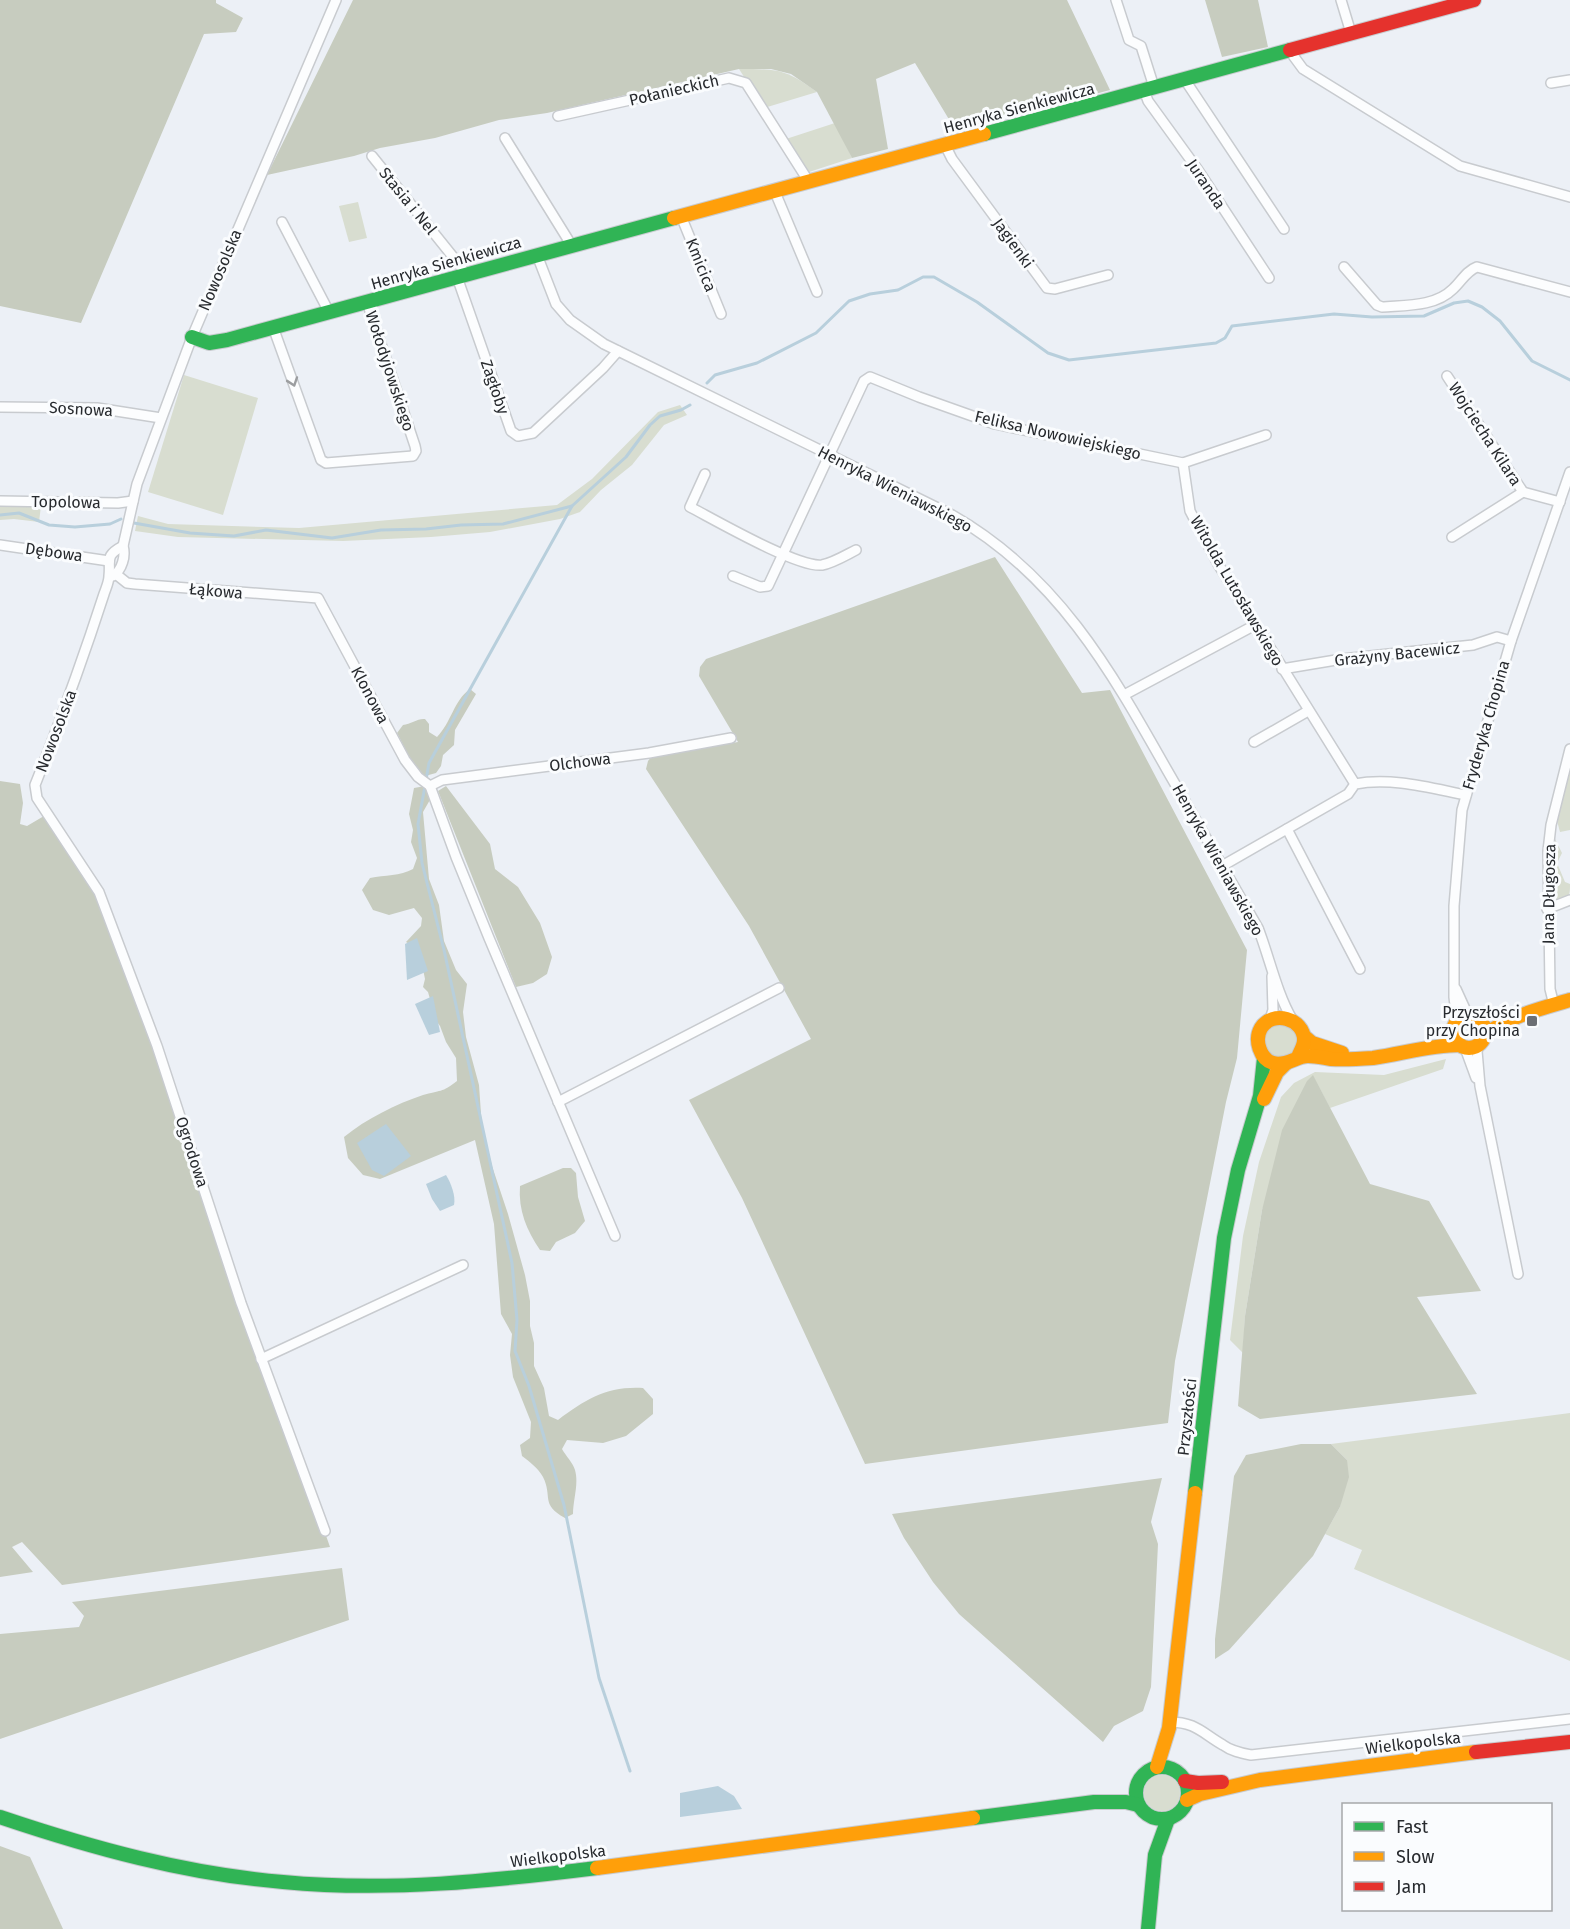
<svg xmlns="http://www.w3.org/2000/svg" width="1570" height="1929" viewBox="0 0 1570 1929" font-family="'Fira Sans',sans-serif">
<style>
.green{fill:#d8ddd0}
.forest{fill:#c7ccbf}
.water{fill:#b8cfdc}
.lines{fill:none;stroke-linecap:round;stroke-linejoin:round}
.stream{stroke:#b8cfdc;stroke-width:3}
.street-casing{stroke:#c8cbcf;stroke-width:12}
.fast-casing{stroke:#c8cbcf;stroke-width:16}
.slow-casing{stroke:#c8cbcf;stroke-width:16}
.jam-casing{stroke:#c8cbcf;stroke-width:16}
.street{stroke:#fcfdfe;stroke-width:9}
.fast{stroke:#30b455;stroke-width:14}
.slow{stroke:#ff9f0a;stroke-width:14}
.jam{stroke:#e5322d;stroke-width:14}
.oneway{stroke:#9c9ea0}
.poi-dot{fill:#6c6f74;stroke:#fafcfe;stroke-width:2}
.labels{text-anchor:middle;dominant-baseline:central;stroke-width:6;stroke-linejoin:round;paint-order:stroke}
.street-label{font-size:16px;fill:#272a2e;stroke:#fafcfe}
.poi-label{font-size:16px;fill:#272a2e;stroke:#fafcfe;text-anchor:end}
</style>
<rect width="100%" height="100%" fill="#ecf0f6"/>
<g class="green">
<path d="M 739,69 C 779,69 785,69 817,92 L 764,108 Z"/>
<path d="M 835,123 L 852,158 L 806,173 L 786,139 Z"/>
<path d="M 358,202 L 367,238 L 349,242 L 339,206 Z"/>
<path d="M 184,375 L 258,398 L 223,515 L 148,492 Z"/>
<path d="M 680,405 L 687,415 L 664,425 L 632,465 L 601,490 L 580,512 L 560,519 L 490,532 L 431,537 L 343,541 L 178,537 L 135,531 L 138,516 L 168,524 L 299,528 L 557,505 L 592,479 L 658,412 Z"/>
<path d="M 41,506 L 39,522 L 14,519 L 0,520 L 0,507 Z"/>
<path d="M 1570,765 L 1570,830 L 1560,832 L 1556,817 Z"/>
<path d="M 1555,839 L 1562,853 L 1557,863 L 1565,882 L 1570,884 C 1570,894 1570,898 1560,901 L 1554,898 L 1550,893 Z"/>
<circle cx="1281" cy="1041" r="17"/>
<path d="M 1446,1059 L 1443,1069 L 1330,1108 L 1313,1076 L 1262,1210 L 1245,1316 L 1243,1353 L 1230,1340 L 1243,1236 L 1259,1162 L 1281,1097 L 1294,1083 L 1315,1072 L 1384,1075 Z"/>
<path d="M 1570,1413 L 1570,1661 L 1354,1569 L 1362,1550 L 1325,1534 L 1340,1507 L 1347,1460 L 1331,1444 Z"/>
<circle cx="1162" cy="1793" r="18"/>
</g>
<g class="forest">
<path d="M 0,0 L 216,0 L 216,3 L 243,18 L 236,32 L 204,34 L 81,323 L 0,306 Z"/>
<path d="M 353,0 L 1067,0 L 1110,90 L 956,131 L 915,63 L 876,79 L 888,149 L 852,158 L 817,92 L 791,74 L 771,69 L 739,69 L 547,113 L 499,120 L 435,138 L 380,148 L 354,156 L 267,175 Z"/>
<path d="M 1205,0 L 1258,0 L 1268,47 L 1222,57 Z"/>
<path d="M 995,557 L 1082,693 L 1110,690 L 1247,950 L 1237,1058 L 1226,1102 L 1175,1361 L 1168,1423 L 865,1464 L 742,1198 L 689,1100 L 811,1039 L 749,926 L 646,769 L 648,761 L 652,756 L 738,742 L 699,676 L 700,667 L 706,659 Z"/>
<path d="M 470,689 L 476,694 L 455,730 L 454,745 L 443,755 L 441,766 L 436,773 L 425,776 L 416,770 L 397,733 L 403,725 C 411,724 418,718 425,719 L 429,724 L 429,732 L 437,737 C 451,723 454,700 470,689 Z"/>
<path d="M 0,781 L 20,784 L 23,803 L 20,824 L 27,826 L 44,816 L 96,892 L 155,1046 L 330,1547 L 62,1585 L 22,1542 L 12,1547 L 33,1572 L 0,1577 Z"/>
<path d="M 425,786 L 431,798 L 423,812 L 429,879 L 439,905 L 444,941 L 456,970 L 467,984 L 463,1012 L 466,1037 L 479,1085 L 482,1128 L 492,1166 L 508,1214 L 525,1275 L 530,1301 L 530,1326 L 534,1343 L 534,1366 L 544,1388 L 549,1416 L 558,1420 C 586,1399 607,1386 643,1388 L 653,1399 L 653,1414 L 626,1436 L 603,1443 L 567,1440 L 562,1449 C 566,1456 573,1463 575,1470 C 579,1484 573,1500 573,1514 L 565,1518 C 540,1504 553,1497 543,1477 C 538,1468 530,1462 522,1456 L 520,1445 L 530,1438 L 531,1422 L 513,1377 L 510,1355 L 512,1334 L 501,1314 L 494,1224 L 475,1140 L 380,1179 L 363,1175 L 348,1158 L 344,1137 C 366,1119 396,1104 423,1095 C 440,1090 442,1093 457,1081 L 456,1058 L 446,1042 L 440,1026 L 432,1015 L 432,1006 L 428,992 L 423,987 L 425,979 L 419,950 L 406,942 L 421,926 L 422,918 L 414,908 L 389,915 L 373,910 L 362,890 L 370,878 C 385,875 400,876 413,869 L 417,858 L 411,842 L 413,830 L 409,814 L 414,788 Z"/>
<path d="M 446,786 L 490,844 L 495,869 L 518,887 L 540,923 L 552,957 L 547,974 L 533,983 L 516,987 L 440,796 L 438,791 Z"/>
<path d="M 1313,1075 L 1370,1184 L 1429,1201 L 1481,1291 L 1417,1297 L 1477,1394 L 1260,1419 L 1238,1406 L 1245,1316 L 1262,1210 L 1282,1130 L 1307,1081 Z"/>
<path d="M 563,1168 L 571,1168 L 576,1173 L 578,1197 L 585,1221 L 575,1233 L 556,1242 L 550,1251 L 540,1250 C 527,1231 518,1210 520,1186 Z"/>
<path d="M 1301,1444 L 1331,1444 L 1347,1460 L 1349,1477 L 1340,1507 L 1313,1556 L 1229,1650 L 1215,1659 L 1215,1639 L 1234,1476 L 1246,1455 Z"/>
<path d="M 1162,1478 L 1151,1522 L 1158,1544 L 1151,1687 L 1143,1711 L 1114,1726 L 1103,1742 L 959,1614 L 933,1582 L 904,1538 L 892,1514 Z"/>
<path d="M 342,1568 L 349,1620 L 0,1739 L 0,1634 L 79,1627 L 84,1616 L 72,1602 Z"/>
<path d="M 0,1846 L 30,1857 L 63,1929 L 0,1929 Z"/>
</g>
<g class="water">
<path d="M 417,938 L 428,971 L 407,980 L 405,944 Z"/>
<path d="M 433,996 L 440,1032 L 429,1035 L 415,1004 Z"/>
<path d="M 386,1124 L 411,1156 L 384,1176 L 372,1170 L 357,1143 Z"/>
<path d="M 446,1175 C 451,1183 456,1196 454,1205 L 440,1211 L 432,1199 L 426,1184 Z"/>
<path d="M 718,1786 L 734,1796 L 742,1809 L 680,1817 L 680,1793 Z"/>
</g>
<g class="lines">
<g class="stream">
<path d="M 707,383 L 715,375 L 757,363 L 816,333 L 849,301 L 870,294 L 898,290 L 923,277 L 934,277 L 977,302 L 1048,353 L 1069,360 L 1216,343 L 1225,338 L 1232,326 L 1334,314 L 1372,317 L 1424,316 L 1454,303 L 1468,301 L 1482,307 L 1500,321 L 1532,361 L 1570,380"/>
<path d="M 0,515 L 19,513 L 49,525 L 75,527 L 110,524 L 121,519"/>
<path d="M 134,523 L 190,533 L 234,536 L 266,530 L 332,538 L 381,530 L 426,529 L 461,525 L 503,524 L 572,506 L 626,457 L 650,425 L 660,416 L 681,410 L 690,405"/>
<path d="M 426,780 L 429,763 L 572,506"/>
<path d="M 425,786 L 418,824 L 422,863 L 444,950 L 512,1263 L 517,1320 L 515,1351 L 529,1386 L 564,1505 L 599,1678 L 630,1771"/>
</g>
<defs>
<g id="street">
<path d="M 1116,0 L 1129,40 L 1141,46 L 1154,87"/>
<path d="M 1341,0 L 1351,33"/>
<path d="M 1289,50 L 1303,69 L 1460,166 L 1570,197"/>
<path d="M 1185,80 L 1284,229"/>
<path d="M 1551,83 L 1570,80"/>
<path d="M 1144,90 L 1148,101 L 1198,170 L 1269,278"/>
<path d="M 558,116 L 729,78 L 746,83 L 809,182"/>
<path d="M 505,138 L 572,246"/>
<path d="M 945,145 L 952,159 L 1047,288 L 1055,289 L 1108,275"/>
<path d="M 372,156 L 462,268 L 465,275"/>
<path d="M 775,192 L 817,292"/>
<path d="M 681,216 L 721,314"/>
<path d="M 282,222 L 329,312"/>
<path d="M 537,255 L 556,304 L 570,320 L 604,344 L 952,515 C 1056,574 1110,669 1167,770 C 1197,822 1227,875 1258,928 C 1269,956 1277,994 1292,1019"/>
<path d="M 1344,267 L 1377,305 L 1382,307 C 1405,305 1435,307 1453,289 C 1461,282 1466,271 1477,267 L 1570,292"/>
<path d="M 457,277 L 511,431 L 518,436 L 533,433 L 603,368 L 618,351"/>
<path d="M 273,327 L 321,460 L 326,463 L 413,456 L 416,451 L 415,446 L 367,302"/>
<path d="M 1447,376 L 1523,492 L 1452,537"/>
<path d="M 0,407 L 97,408 L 161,418"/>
<path d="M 1183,463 L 1190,511 L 1218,564 L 1355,784"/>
<path d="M 705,474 L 690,507 C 715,520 798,568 822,565 C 833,563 846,555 856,550"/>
<path d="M 1523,492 L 1560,502"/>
<path d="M 0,501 L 118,503 L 133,501"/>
<path d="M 0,545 L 109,561"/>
<path d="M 123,546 C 104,556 111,560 109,576 C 109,582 106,588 104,594 C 83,659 60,722 35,785 L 37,798 L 99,892 L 157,1046 L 241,1303 L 325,1531"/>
<path d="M 110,575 L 113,576 C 122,570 126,556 123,546 L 137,484 L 192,337 L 336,0"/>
<path d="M 117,575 L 127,583 L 135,584 L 318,598 L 405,760 L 418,777 L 430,786"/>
<path d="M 733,576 L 760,587 L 768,586 L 864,381 L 870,377 L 919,397 L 995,424 L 1183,463 L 1266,435"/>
<path d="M 1282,669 L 1342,659 L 1473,645 L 1497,637 L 1511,641"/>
<path d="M 1124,695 L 1255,625"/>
<path d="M 1254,742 L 1308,711"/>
<path d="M 430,786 L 456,857 L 489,938 L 615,1236"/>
<path d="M 430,786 L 442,780 L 649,753 L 731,738"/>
<path d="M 1287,829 L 1360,969"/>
<path d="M 1222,866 L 1348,794 L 1355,784 C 1391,777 1430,788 1466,795"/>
<path d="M 1547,909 L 1570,900"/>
<path d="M 1456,989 L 1466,1011 L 1471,1017"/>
<path d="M 1554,1005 L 1550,989 L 1548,851 L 1551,825 L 1570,749"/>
<path d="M 1270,1019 L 1273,1010 L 1272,976"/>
<path d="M 1457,1022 L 1454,997 L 1454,906 L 1462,810 L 1511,641 L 1570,472"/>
<path d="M 1480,1044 L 1477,1051 L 1480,1086 L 1518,1274"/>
<path d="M 1465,1048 L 1476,1078"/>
<path d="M 558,1102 L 779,988"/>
<path d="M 261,1359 L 463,1265"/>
<path d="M 1169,1722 C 1196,1722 1202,1733 1223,1745 C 1231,1751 1241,1753 1251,1755 L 1570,1719"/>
</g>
<g id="fast">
<path d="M 984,134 L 1290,50"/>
<path d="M 192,337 L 209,343 L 227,340 L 674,218"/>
<path d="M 1195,1493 L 1224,1238 L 1238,1170 L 1260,1096 L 1264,1058"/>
<circle cx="1162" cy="1793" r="26"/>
<path d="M 0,1817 C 92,1848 186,1874 283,1882 C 388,1892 493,1881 597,1868"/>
<path d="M 973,1818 L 1094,1802 L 1126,1802 L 1138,1805"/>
<path d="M 1148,1929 L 1155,1855 L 1168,1819"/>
</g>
<g id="slow">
<path d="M 674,218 L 984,134"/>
<circle cx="1469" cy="1032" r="16"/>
<path d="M 1305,1037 L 1312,1043 L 1342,1053"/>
<path d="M 1484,1037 C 1504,1017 1544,1008 1570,1000"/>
<path d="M 1298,1057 C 1300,1052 1304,1046 1304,1040 C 1304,1018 1272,1010 1261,1028 C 1254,1040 1260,1059 1273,1063 C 1286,1067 1296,1056 1308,1056 C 1316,1056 1324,1058 1331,1059 C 1345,1060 1359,1059 1373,1058 C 1402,1054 1430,1045 1460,1045"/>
<path d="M 1264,1099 L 1277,1072 L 1285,1064"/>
<path d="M 1157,1767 L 1169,1728 L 1195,1493"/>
<path d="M 1187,1800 L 1200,1794 L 1260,1780 L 1476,1752"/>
<path d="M 597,1868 L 973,1818"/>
</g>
<g id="jam">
<path d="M 1290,50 L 1474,0"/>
<path d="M 1476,1752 L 1570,1742"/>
<path d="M 1185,1781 L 1198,1783 L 1222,1782"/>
</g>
</defs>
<use href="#street" class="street-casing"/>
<use href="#fast" class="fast-casing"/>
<use href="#slow" class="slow-casing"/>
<use href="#jam" class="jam-casing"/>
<use href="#street" class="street"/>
<use href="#fast" class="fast"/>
<use href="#slow" class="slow"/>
<use href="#jam" class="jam"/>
</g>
<defs><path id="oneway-chevron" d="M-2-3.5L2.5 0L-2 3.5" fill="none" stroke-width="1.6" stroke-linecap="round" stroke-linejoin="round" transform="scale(1.5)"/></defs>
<use class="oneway" href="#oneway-chevron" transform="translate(293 382) rotate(71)"/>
<rect class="poi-dot" x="1526" y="1015" width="12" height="12" rx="3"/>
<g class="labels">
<g class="street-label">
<text transform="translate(674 90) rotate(-13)">Połanieckich</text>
<text transform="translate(1019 108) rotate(-15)">Henryka Sienkiewicza</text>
<text transform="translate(1206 184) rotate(56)">Juranda</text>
<text transform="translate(408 201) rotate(51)">Stasia i Nel</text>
<text transform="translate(1013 243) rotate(54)">Jagienki</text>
<text transform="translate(446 263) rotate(-16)">Henryka Sienkiewicza</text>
<text transform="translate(701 265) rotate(68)">Kmicica</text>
<text transform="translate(220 270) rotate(-67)">Nowosolska</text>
<text transform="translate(390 371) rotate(72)">Wołodyjowskiego</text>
<text transform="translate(495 387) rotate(71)">Zagłoby</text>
<text transform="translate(81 409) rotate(3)">Sosnowa</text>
<text transform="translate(1485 434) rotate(57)">Wojciecha Kilara</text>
<text transform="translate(1058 435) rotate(13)">Feliksa Nowowiejskiego</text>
<text transform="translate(895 489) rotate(27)">Henryka Wieniawskiego</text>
<text transform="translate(66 502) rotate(1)">Topolowa</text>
<text transform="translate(54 552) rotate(8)">Dębowa</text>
<text transform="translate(216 591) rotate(5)">Łąkowa</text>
<text transform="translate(1237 591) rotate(60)">Witolda Lutosławskiego</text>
<text transform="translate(1397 654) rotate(-6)">Grażyny Bacewicz</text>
<text transform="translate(370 695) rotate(62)">Klonowa</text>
<text transform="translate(1486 725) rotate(-74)">Fryderyka Chopina</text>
<text transform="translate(56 731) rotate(-69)">Nowosolska</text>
<text transform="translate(580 762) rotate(-7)">Olchowa</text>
<text transform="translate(1218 860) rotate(61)">Henryka Wieniawskiego</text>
<text transform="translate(1549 894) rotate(-89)">Jana Długosza</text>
<text transform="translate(192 1152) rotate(72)">Ogrodowa</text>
<text transform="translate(1187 1417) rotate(-84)">Przyszłości</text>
<text transform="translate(1413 1743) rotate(-7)">Wielkopolska</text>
<text transform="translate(558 1856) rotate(-7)">Wielkopolska</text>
</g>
<g class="poi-label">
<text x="1520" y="1012">Przyszłości<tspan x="1520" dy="18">przy Chopina</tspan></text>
</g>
</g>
<rect x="1342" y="1803" width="210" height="108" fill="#fafcfe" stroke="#a6a8ab" stroke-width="1.5"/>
<rect x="1354" y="1822" width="30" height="9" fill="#30b455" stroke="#a6a8ab" stroke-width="1.5"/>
<text x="1396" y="1833" font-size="18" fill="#272a2e">Fast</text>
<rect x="1354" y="1852" width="30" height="9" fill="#ff9f0a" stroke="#a6a8ab" stroke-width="1.5"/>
<text x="1396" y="1863" font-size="18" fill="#272a2e">Slow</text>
<rect x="1354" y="1882" width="30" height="9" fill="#e5322d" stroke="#a6a8ab" stroke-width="1.5"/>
<text x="1396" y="1893" font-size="18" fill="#272a2e">Jam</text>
</svg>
